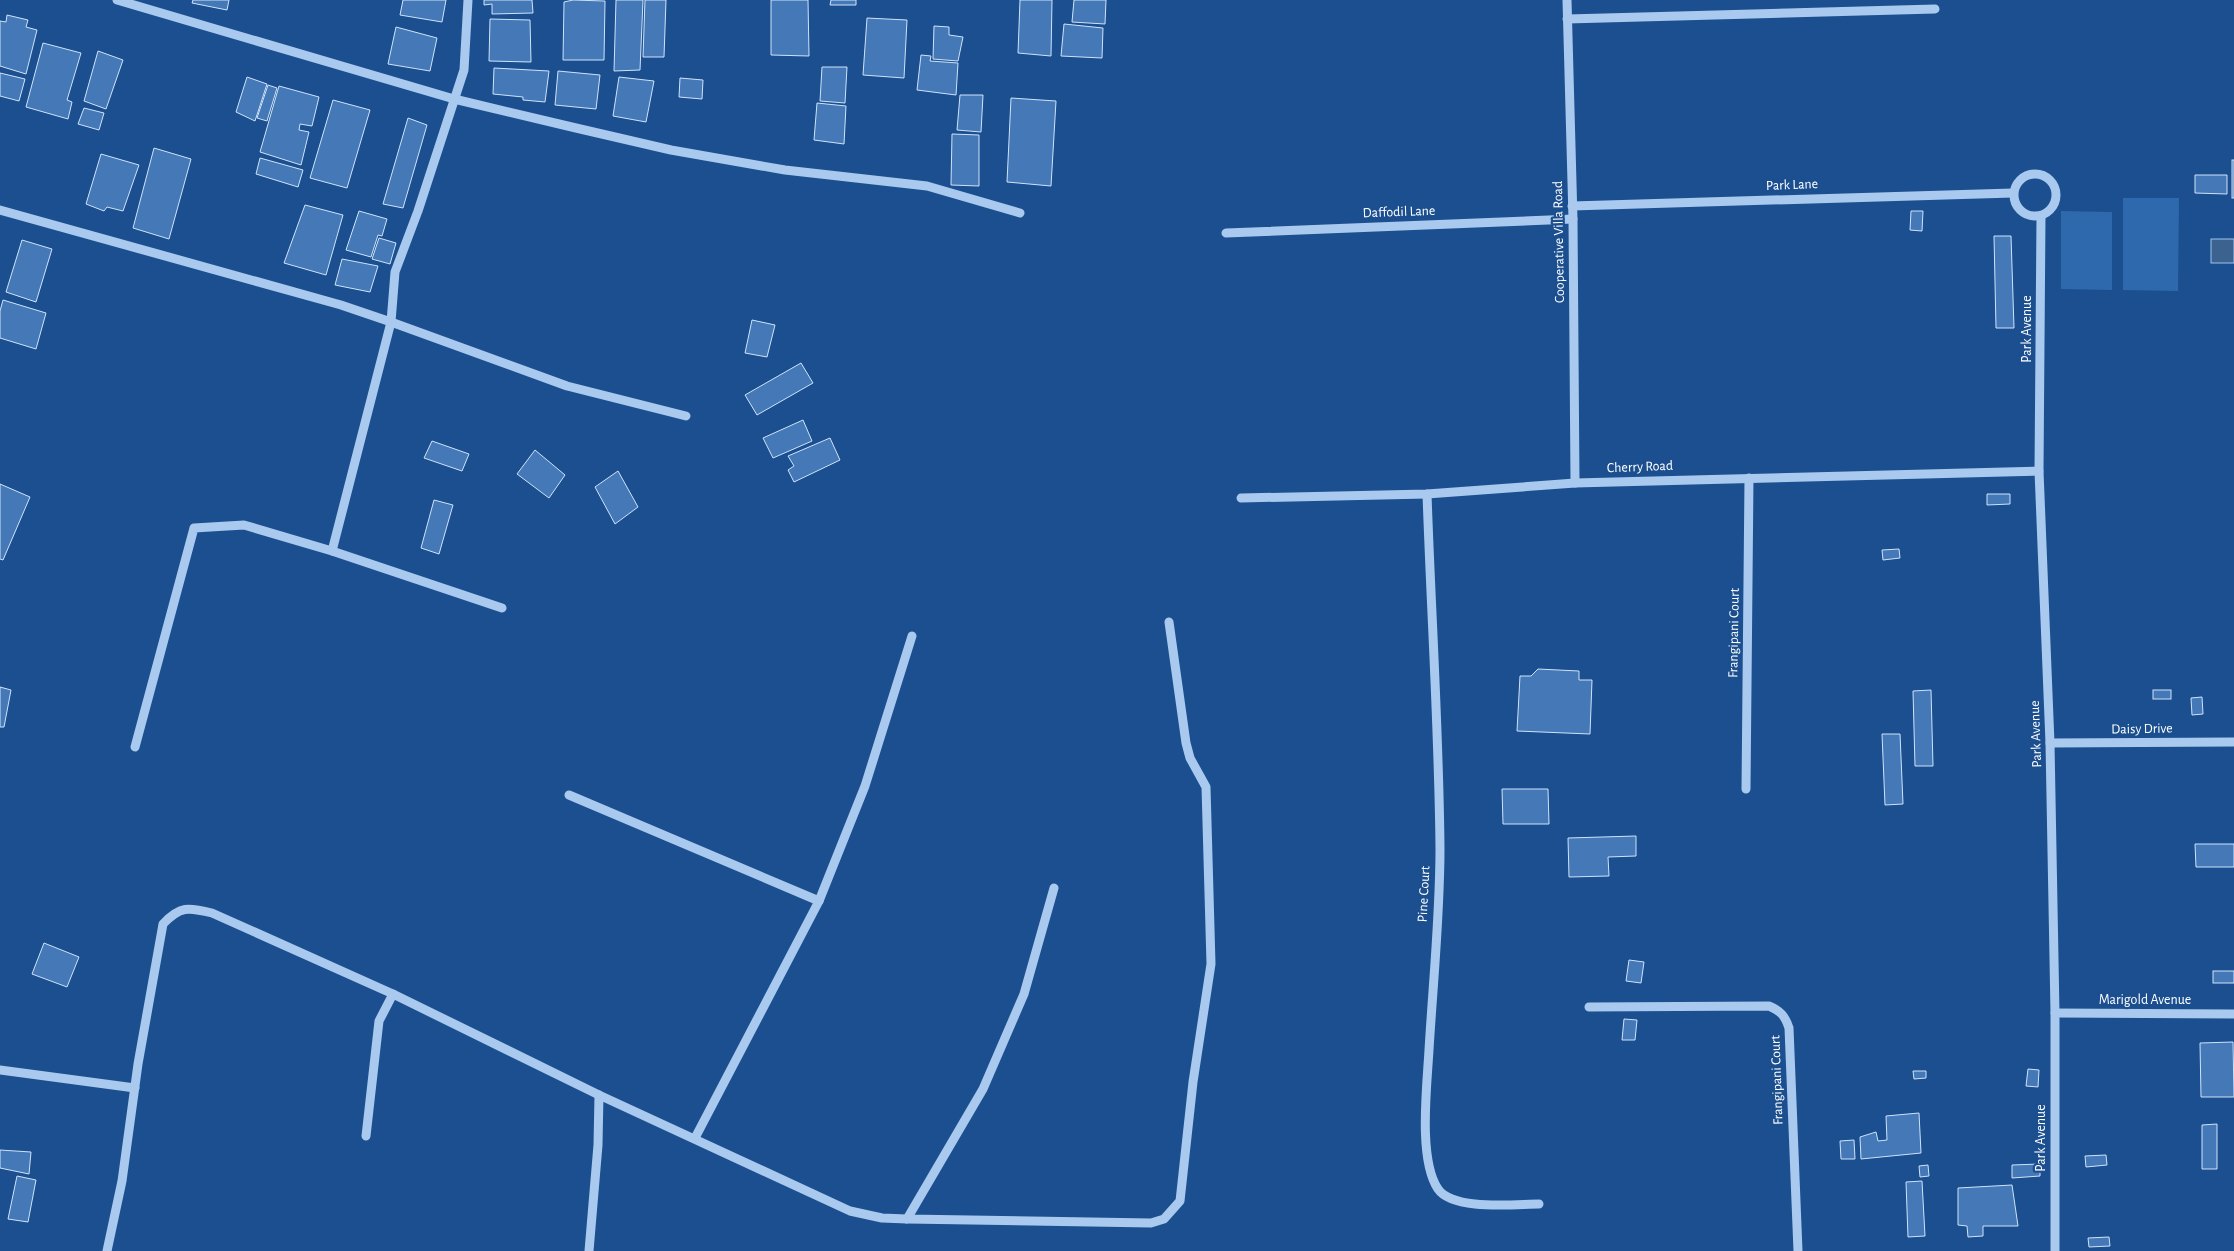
<svg xmlns="http://www.w3.org/2000/svg" width="2234" height="1251" viewBox="0 0 2234 1251" font-family="'Alegreya Sans',sans-serif">
<style>
.green{fill:#2e69ad}
.water{fill:#3c6290;stroke:#9cc4f0}
.building{fill:#4478b7;stroke:#cfe3fa}
.lines{fill:none;stroke-linecap:round;stroke-linejoin:round}
.minor{stroke:#a9c9ee;stroke-width:9}
.labels{text-anchor:middle;dominant-baseline:central;stroke-width:4.5;stroke-linejoin:round;paint-order:stroke}
.street-label{font-size:14px;fill:#fff;stroke:#1b4f8f}
</style>
<rect width="100%" height="100%" fill="#1b4f8f"/>
<g class="green">
<path d="M 2123,198 L 2179,198 L 2178,291 L 2123,290 Z"/>
<path d="M 2061,211 L 2112,212 L 2112,290 L 2061,289 Z"/>
</g>
<rect class="water" x="2211" y="239" width="23" height="24"/>
<g class="building">
<path d="M 193,0 L 229,0 L 227,10 L 192,3 Z"/>
<path d="M 403,0 L 446,0 L 442,22 L 400,15 Z"/>
<path d="M 484,0 L 532,0 L 533,13 L 492,14 L 492,4 L 484,5 Z"/>
<path d="M 573,0 L 605,1 L 604,60 L 563,60 L 564,2 Z"/>
<path d="M 616,0 L 643,0 L 640,70 L 614,71 Z"/>
<path d="M 645,0 L 666,0 L 664,57 L 643,57 Z"/>
<path d="M 771,0 L 808,0 L 809,56 L 771,55 Z"/>
<path d="M 831,0 L 856,0 L 856,5 L 830,5 Z"/>
<path d="M 1020,0 L 1052,0 L 1051,56 L 1018,53 Z"/>
<path d="M 1074,0 L 1106,0 L 1105,24 L 1072,22 Z"/>
<path d="M 7,15 L 28,20 L 26,27 L 37,30 L 26,74 L 0,66 L 0,21 L 6,22 Z"/>
<path d="M 867,18 L 907,20 L 904,78 L 863,75 Z"/>
<path d="M 490,19 L 530,20 L 531,62 L 489,61 Z"/>
<path d="M 1064,24 L 1103,28 L 1102,58 L 1061,56 Z"/>
<path d="M 934,26 L 949,27 L 949,35 L 963,37 L 958,61 L 933,59 Z"/>
<path d="M 396,27 L 437,38 L 430,71 L 388,64 Z"/>
<path d="M 43,43 L 81,53 L 67,100 L 72,102 L 68,119 L 26,107 Z"/>
<path d="M 98,51 L 123,60 L 106,109 L 84,101 Z"/>
<path d="M 921,55 L 931,56 L 930,61 L 958,63 L 956,95 L 917,90 Z"/>
<path d="M 822,67 L 847,67 L 845,103 L 820,101 Z"/>
<path d="M 494,68 L 549,71 L 545,102 L 523,100 L 523,97 L 493,94 Z"/>
<path d="M 558,71 L 600,75 L 596,109 L 555,105 Z"/>
<path d="M 0,73 L 25,79 L 19,101 L 0,96 Z"/>
<path d="M 247,77 L 267,84 L 255,121 L 236,112 Z"/>
<path d="M 619,77 L 654,81 L 646,122 L 613,116 Z"/>
<path d="M 680,78 L 703,80 L 702,99 L 679,97 Z"/>
<path d="M 268,85 L 277,88 L 267,121 L 257,118 Z"/>
<path d="M 279,86 L 319,97 L 312,126 L 300,124 L 299,130 L 309,132 L 301,165 L 260,152 Z"/>
<path d="M 960,95 L 983,95 L 981,132 L 957,130 Z"/>
<path d="M 1011,98 L 1056,101 L 1051,186 L 1007,182 Z"/>
<path d="M 333,100 L 370,110 L 347,188 L 310,178 Z"/>
<path d="M 817,103 L 846,106 L 844,144 L 814,140 Z"/>
<path d="M 84,108 L 104,113 L 99,130 L 78,124 Z"/>
<path d="M 408,118 L 427,125 L 403,208 L 383,204 Z"/>
<path d="M 952,134 L 979,135 L 979,186 L 951,185 Z"/>
<path d="M 154,148 L 191,159 L 169,239 L 133,228 Z"/>
<path d="M 101,154 L 139,165 L 123,211 L 107,207 L 104,211 L 86,204 Z"/>
<path d="M 260,158 L 303,170 L 298,187 L 256,174 Z"/>
<rect x="2232" y="160" width="2" height="38"/>
<path d="M 2195,175 L 2227,175 L 2227,194 L 2195,193 Z"/>
<path d="M 305,205 L 343,215 L 326,275 L 284,263 Z"/>
<path d="M 359,211 L 387,219 L 382,236 L 378,235 L 371,257 L 346,250 Z"/>
<path d="M 1911,211 L 1923,211 L 1922,231 L 1910,230 Z"/>
<path d="M 1994,236 L 2011,236 L 2014,328 L 1996,328 Z"/>
<path d="M 379,238 L 396,243 L 390,264 L 372,259 Z"/>
<path d="M 22,240 L 52,249 L 36,302 L 6,292 Z"/>
<path d="M 342,259 L 378,266 L 370,292 L 335,285 Z"/>
<path d="M 3,300 L 46,313 L 36,349 L 0,338 L 0,311 Z"/>
<path d="M 752,320 L 775,325 L 767,357 L 745,353 Z"/>
<path d="M 801,363 L 813,383 L 757,415 L 745,395 Z"/>
<path d="M 803,420 L 812,441 L 773,458 L 763,438 Z"/>
<path d="M 830,438 L 840,460 L 794,482 L 788,470 L 794,466 L 788,456 Z"/>
<path d="M 432,441 L 469,454 L 462,471 L 424,458 Z"/>
<path d="M 535,450 L 565,475 L 549,498 L 517,474 Z"/>
<path d="M 618,471 L 638,507 L 615,524 L 595,487 Z"/>
<path d="M 0,484 L 30,497 L 3,560 L 0,559 Z"/>
<path d="M 1987,494 L 2010,494 L 2010,504 L 1987,505 Z"/>
<path d="M 434,500 L 453,505 L 439,554 L 421,548 Z"/>
<path d="M 1899,549 L 1900,558 L 1883,560 L 1882,550 Z"/>
<path d="M 1538,669 L 1579,671 L 1579,680 L 1592,680 L 1590,734 L 1517,731 L 1520,676 L 1531,676 Z"/>
<path d="M 0,687 L 11,690 L 4,727 L 0,727 Z"/>
<path d="M 1931,690 L 1933,766 L 1915,766 L 1913,691 Z"/>
<rect x="2153" y="690" width="18" height="9"/>
<path d="M 2202,697 L 2203,714 L 2192,715 L 2191,698 Z"/>
<path d="M 1882,734 L 1900,734 L 1903,804 L 1885,805 Z"/>
<path d="M 1502,789 L 1548,789 L 1549,824 L 1503,824 Z"/>
<path d="M 1636,836 L 1636,856 L 1608,857 L 1609,876 L 1569,877 L 1568,838 Z"/>
<path d="M 2195,844 L 2234,844 L 2234,867 L 2196,867 Z"/>
<path d="M 44,943 L 79,957 L 67,987 L 32,974 Z"/>
<path d="M 1629,960 L 1644,962 L 1641,983 L 1626,981 Z"/>
<rect x="2213" y="971" width="21" height="12"/>
<path d="M 1624,1019 L 1637,1020 L 1635,1040 L 1622,1040 Z"/>
<path d="M 2233,1042 L 2234,1097 L 2201,1097 L 2200,1043 Z"/>
<path d="M 2028,1069 L 2039,1070 L 2038,1087 L 2026,1086 Z"/>
<path d="M 1913,1071 L 1926,1071 L 1926,1078 L 1914,1079 Z"/>
<path d="M 1919,1113 L 1921,1153 L 1861,1159 L 1860,1137 L 1876,1132 L 1878,1141 L 1887,1140 L 1886,1116 Z"/>
<path d="M 2217,1124 L 2217,1169 L 2202,1169 L 2202,1125 Z"/>
<path d="M 1854,1140 L 1855,1159 L 1841,1159 L 1840,1141 Z"/>
<path d="M 0,1150 L 31,1152 L 29,1174 L 0,1168 Z"/>
<path d="M 2106,1155 L 2107,1165 L 2086,1167 L 2085,1156 Z"/>
<path d="M 2040,1164 L 2040,1176 L 2012,1178 L 2012,1165 Z"/>
<path d="M 1928,1165 L 1929,1176 L 1920,1177 L 1919,1166 Z"/>
<path d="M 17,1176 L 36,1180 L 28,1222 L 8,1219 Z"/>
<path d="M 1922,1181 L 1925,1236 L 1908,1237 L 1906,1182 Z"/>
<path d="M 2012,1185 L 2018,1226 L 1983,1226 L 1983,1236 L 1968,1237 L 1967,1226 L 1958,1225 L 1958,1188 Z"/>
<path d="M 2109,1237 L 2110,1246 L 2089,1247 L 2088,1238 Z"/>
</g>
<g class="lines">
<g class="minor">
<path d="M 117,0 L 454,99 L 576,128 L 671,150 L 785,170 L 927,186 L 1020,213"/>
<path d="M 468,0 L 464,70 L 418,211 L 395,272 L 391,322 L 567,386 L 686,416"/>
<path d="M 1567,0 L 1573,219 L 1575,483"/>
<path d="M 1567,19 L 1935,9"/>
<circle cx="2035" cy="195" r="21"/>
<path d="M 1572,206 L 2013,193"/>
<path d="M 0,210 L 341,305 L 391,322 L 332,551"/>
<path d="M 2041,216 L 2039,471 L 2050,743 L 2055,1013 L 2055,1251"/>
<path d="M 1226,233 L 1573,219"/>
<path d="M 1427,494 C 1431,612 1439,730 1440,849 C 1440,915 1433,983 1429,1050 C 1427,1086 1418,1159 1438,1189 C 1453,1211 1515,1204 1539,1204"/>
<path d="M 1241,498 L 1427,494 L 1575,483 L 2039,471"/>
<path d="M 2050,743 L 2234,742"/>
<path d="M 135,747 L 194,528 L 244,525 L 332,551 L 502,608"/>
<path d="M 1746,789 L 1749,478"/>
<path d="M 569,795 L 819,901"/>
<path d="M 1589,1007 L 1769,1006 C 1781,1011 1785,1016 1789,1028 L 1798,1251"/>
<path d="M 2055,1013 L 2234,1014"/>
<path d="M 0,1070 L 135,1088"/>
<path d="M 366,1136 L 379,1021 L 393,994"/>
<path d="M 695,1138 L 819,901 L 865,786 L 912,636"/>
<path d="M 907,1219 L 983,1089 L 1024,994 L 1054,888"/>
<path d="M 107,1251 L 122,1181 L 138,1064 L 163,924 C 180,906 188,907 212,913 L 393,994 L 599,1095 L 850,1211 L 882,1218 L 907,1219 L 1151,1223 L 1164,1219 L 1180,1201 L 1193,1082 L 1211,964 L 1206,787 L 1190,758 L 1186,743 L 1169,622"/>
<path d="M 589,1251 L 598,1145 L 599,1095"/>
</g>
</g>
<g class="labels">
<g class="street-label">
<text transform="translate(1792 185) rotate(-2)">Park Lane</text>
<text transform="translate(1399 212) rotate(-2)">Daffodil Lane</text>
<text transform="translate(1559 242) rotate(-91)">Cooperative Villa Road</text>
<text transform="translate(2027 329) rotate(-90)">Park Avenue</text>
<text transform="translate(1640 467) rotate(-2)">Cherry Road</text>
<text transform="translate(1734 633) rotate(-89)">Frangipani Court</text>
<text transform="translate(2142 729) rotate(-1)">Daisy Drive</text>
<text transform="translate(2036 734) rotate(-92)">Park Avenue</text>
<text transform="translate(1424 894) rotate(-87)">Pine Court</text>
<text x="2145" y="1000">Marigold Avenue</text>
<text transform="translate(1777 1080) rotate(-92)">Frangipani Court</text>
<text transform="translate(2041 1138) rotate(-90)">Park Avenue</text>
</g>
</g>
</svg>
